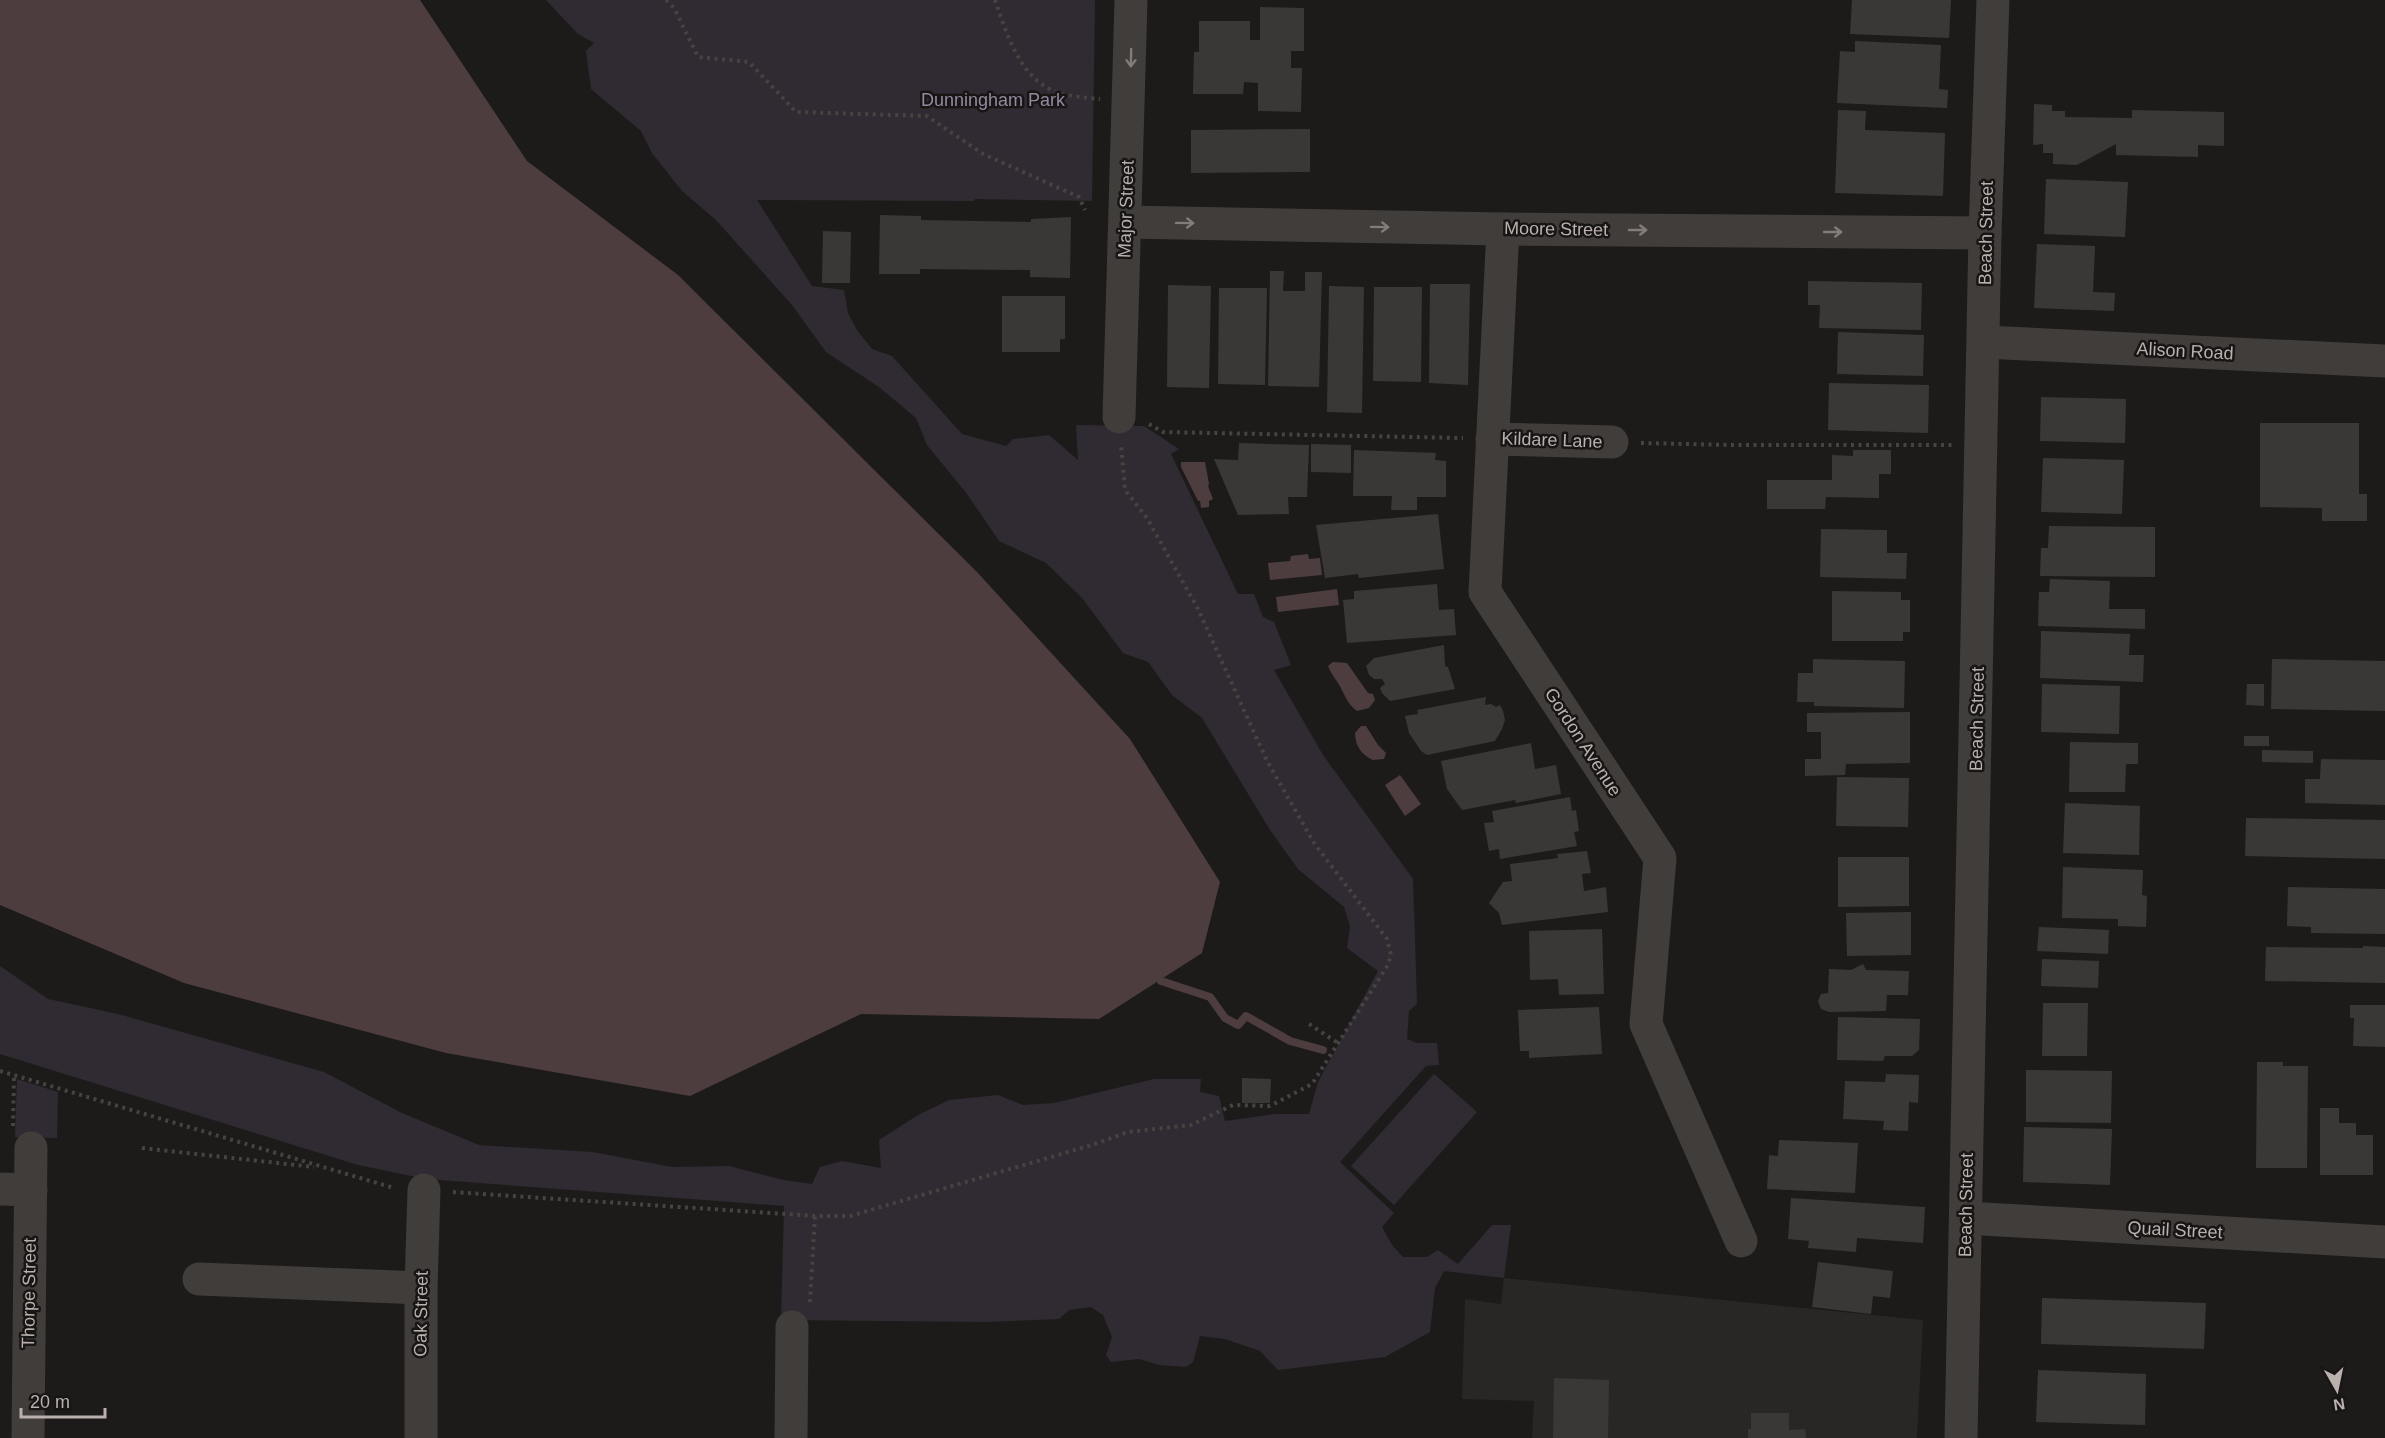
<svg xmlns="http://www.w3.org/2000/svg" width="2385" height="1438" viewBox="0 0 2385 1438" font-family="Helvetica,sans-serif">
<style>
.built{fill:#282726}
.green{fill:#302a32}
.water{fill:#4d3d3e}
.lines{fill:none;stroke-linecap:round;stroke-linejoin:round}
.stream{stroke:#4d3d3e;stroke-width:8}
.building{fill:#3a3837}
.path{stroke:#474341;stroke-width:4;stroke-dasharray:3 4.5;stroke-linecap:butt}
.minor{stroke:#403d3b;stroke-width:33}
.oneway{stroke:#837c7a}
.labels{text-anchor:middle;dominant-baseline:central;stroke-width:5;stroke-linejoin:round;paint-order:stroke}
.park-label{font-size:18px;fill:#9787a2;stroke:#171615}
.street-label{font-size:18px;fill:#bab0ae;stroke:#171615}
</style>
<rect width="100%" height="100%" fill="#1c1b1a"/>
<path class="built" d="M 1504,1278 L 1923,1320 L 1917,1438 L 1532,1438 L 1534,1401 L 1462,1399 L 1465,1299 L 1501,1304 Z"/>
<g class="green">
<path d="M 546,0 L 1095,0 L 1092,201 L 975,199 L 974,201 L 757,200 L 812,286 L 844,290 L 848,313 L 857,330 L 872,349 L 892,356 L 962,434 L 1006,446 L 1013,439 L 1049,435 L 1078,460 L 1076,425 L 1144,426 L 1179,449 L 1171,454 L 1238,594 L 1254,594 L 1263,617 L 1274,622 L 1291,665 L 1274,670 L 1323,755 L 1413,879 L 1417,1004 L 1409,1011 L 1407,1039 L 1417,1043 L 1437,1043 L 1439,1065 L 1426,1066 L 1340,1162 L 1394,1213 L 1382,1227 L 1392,1245 L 1403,1257 L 1427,1257 L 1438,1250 L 1458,1264 L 1492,1225 L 1511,1225 L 1504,1278 L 1444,1271 L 1435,1288 L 1430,1332 L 1385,1357 L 1278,1370 L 1260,1351 L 1225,1339 L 1200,1336 L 1193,1362 L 1186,1367 L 1159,1365 L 1139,1359 L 1111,1362 L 1106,1355 L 1112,1337 L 1103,1315 L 1091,1307 L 1069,1310 L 1059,1319 L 988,1322 L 781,1320 L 784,1206 L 426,1179 L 358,1165 L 0,1054 L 0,966 L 48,999 L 118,1014 L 324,1072 L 402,1113 L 479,1145 L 593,1152 L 672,1167 L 729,1166 L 784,1180 L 812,1184 L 820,1167 L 842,1161 L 881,1168 L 879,1140 L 918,1115 L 949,1100 L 998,1095 L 1023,1105 L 1054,1103 L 1154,1079 L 1201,1079 L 1200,1092 L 1219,1096 L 1225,1121 L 1276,1114 L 1309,1114 L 1318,1082 L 1378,971 L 1347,948 L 1350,926 L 1344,907 L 1298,869 L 1270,830 L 1202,718 L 1172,695 L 1148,662 L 1123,653 L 1082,598 L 1046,563 L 999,541 L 967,494 L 927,445 L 916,418 L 879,387 L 826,352 L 792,305 L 716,220 L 682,191 L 652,153 L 641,131 L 591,89 L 586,51 L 594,43 L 578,34 Z"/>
<path d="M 1434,1074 L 1477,1112 L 1394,1205 L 1351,1166 Z"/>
<path d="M 17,1079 L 58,1092 L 57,1138 L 15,1137 Z"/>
</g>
<g class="water">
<path d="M 0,0 L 420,0 L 527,161 L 678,275 L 977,572 L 1130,739 L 1220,882 L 1202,953 L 1099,1019 L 861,1014 L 690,1096 L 446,1053 L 184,983 L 0,905 Z"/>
<path d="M 1181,462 L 1205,462 L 1209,484 L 1208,486 L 1213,499 L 1209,501 L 1209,507 L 1201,508 L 1200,501 L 1198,501 L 1181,467 Z"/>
<path d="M 1308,554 L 1309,559 L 1320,558 L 1322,575 L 1270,580 L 1268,563 L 1290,561 L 1291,556 Z"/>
<path d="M 1337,589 L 1339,605 L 1278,612 L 1276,597 Z"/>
<path d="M 1333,662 L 1347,663 L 1368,693 L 1373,694 L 1375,700 L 1369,708 L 1357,711 C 1346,703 1345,694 1338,683 C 1334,677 1330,672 1328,666 Z"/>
<path d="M 1361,726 L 1366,726 L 1378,745 L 1386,753 L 1384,759 L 1373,760 C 1362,755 1355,746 1355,733 Z"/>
<path d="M 1400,775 L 1421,804 L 1405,816 L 1385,785 Z"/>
</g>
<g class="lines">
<path class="stream" d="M 1161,981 L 1210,997 L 1225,1018 L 1238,1025 L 1246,1016 L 1290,1041 L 1323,1050"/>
</g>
<g class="building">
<path d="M 1852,0 L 1951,0 L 1949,38 L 1850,34 Z"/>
<path d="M 1260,7 L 1304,8 L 1304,51 L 1291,51 L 1291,68 L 1302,68 L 1301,112 L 1258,111 L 1258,83 L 1244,82 L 1243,94 L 1193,94 L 1194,52 L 1199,52 L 1199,21 L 1250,21 L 1250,40 L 1260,40 Z"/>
<path d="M 1855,41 L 1941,45 L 1939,89 L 1948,90 L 1947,108 L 1837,103 L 1840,51 L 1855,52 Z"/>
<path d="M 2034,104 L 2052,105 L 2052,111 L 2065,111 L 2065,117 L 2132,118 L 2132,110 L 2224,112 L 2224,146 L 2198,145 L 2198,157 L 2116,155 L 2116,144 L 2077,165 L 2053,164 L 2053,153 L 2043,153 L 2043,144 L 2033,145 Z"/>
<path d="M 1838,110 L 1866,111 L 1865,130 L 1945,133 L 1943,196 L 1835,193 Z"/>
<path d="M 1310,129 L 1310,172 L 1191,173 L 1191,130 Z"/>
<path d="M 2046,179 L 2128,182 L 2125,237 L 2044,234 Z"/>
<path d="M 880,215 L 921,216 L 921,220 L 1031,222 L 1031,219 L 1071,217 L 1070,278 L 1030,277 L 1030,270 L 920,269 L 920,274 L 879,274 Z"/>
<path d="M 823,231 L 851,232 L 850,283 L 822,283 Z"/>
<path d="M 2037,244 L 2095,246 L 2093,292 L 2115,293 L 2114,311 L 2034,308 Z"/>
<path d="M 1270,271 L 1284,271 L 1283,291 L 1305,291 L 1305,272 L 1322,272 L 1319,387 L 1268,386 Z"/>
<path d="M 1808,281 L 1922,283 L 1921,330 L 1819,328 L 1820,305 L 1808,305 Z"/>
<path d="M 1430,284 L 1470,284 L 1468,385 L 1429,383 Z"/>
<path d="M 1168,285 L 1211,286 L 1209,388 L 1167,387 Z"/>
<path d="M 1329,286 L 1364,287 L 1362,413 L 1327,412 Z"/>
<path d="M 1374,287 L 1422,287 L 1421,382 L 1373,381 Z"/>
<path d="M 1219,288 L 1267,288 L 1265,385 L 1218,384 Z"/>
<path d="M 1002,296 L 1065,296 L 1065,339 L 1060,339 L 1060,352 L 1002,352 Z"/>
<path d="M 1838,332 L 1924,335 L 1923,376 L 1837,374 Z"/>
<path d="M 1829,383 L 1929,385 L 1928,433 L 1828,430 Z"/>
<path d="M 2041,397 L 2126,399 L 2125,443 L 2040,441 Z"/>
<path d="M 2260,423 L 2359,423 L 2359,494 L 2367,494 L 2367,521 L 2322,521 L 2322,508 L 2260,507 Z"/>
<path d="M 1239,443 L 1309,445 L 1307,497 L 1288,497 L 1289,514 L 1238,515 L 1214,459 L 1238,460 Z"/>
<path d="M 1311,444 L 1351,445 L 1351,473 L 1311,472 Z"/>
<path d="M 1354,450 L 1436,453 L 1435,460 L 1446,461 L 1446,497 L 1417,497 L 1417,510 L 1391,510 L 1392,496 L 1353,496 Z"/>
<path d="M 1853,450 L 1891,450 L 1891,474 L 1879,474 L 1879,498 L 1826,497 L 1825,509 L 1767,509 L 1767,480 L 1832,480 L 1832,455 L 1853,456 Z"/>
<path d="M 2043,458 L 2124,460 L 2122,514 L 2041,512 Z"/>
<path d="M 1438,514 L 1444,569 L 1359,578 L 1358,574 L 1325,578 L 1316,525 Z"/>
<path d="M 2049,526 L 2155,527 L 2155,577 L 2040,576 L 2041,548 L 2048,548 Z"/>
<path d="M 1821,529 L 1887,530 L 1887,553 L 1907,553 L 1906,579 L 1820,577 Z"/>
<path d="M 2050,579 L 2110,581 L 2109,609 L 2145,609 L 2145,629 L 2038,626 L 2039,592 L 2049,592 Z"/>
<path d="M 1437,584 L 1439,610 L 1454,609 L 1456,635 L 1347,643 L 1343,600 L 1354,599 L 1354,591 Z"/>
<path d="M 1832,591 L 1901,592 L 1901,600 L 1910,600 L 1910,632 L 1903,632 L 1903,641 L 1832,641 Z"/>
<path d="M 2041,631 L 2130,634 L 2129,655 L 2144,655 L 2143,682 L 2040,678 Z"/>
<path d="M 1444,645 L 1445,666 L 1448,667 L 1455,689 L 1390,701 L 1382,693 L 1380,688 L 1385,684 L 1382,679 L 1374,679 L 1369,675 L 1366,666 L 1374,658 Z"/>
<path d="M 1813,659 L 1905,661 L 1904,708 L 1814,706 L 1814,702 L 1797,702 L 1798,673 L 1813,673 Z"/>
<path d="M 2272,659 L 2385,661 L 2385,711 L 2271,709 Z"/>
<path d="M 2042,684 L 2120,686 L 2119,734 L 2041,732 Z"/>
<path d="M 2247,684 L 2264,684 L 2264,706 L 2246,705 Z"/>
<path d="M 1486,697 L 1485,705 L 1491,704 L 1496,707 L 1500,705 L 1503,711 L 1505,720 L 1502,729 L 1495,741 L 1427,755 L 1421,751 L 1409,733 L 1405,716 L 1418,714 L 1417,710 Z"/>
<path d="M 1910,712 L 1910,763 L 1846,764 L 1845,775 L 1805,776 L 1805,759 L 1821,759 L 1821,732 L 1807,732 L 1807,713 Z"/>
<rect x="2244" y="736" width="25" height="10"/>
<path d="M 2070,742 L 2138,743 L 2138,764 L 2126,764 L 2125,792 L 2069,792 Z"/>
<path d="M 1531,743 L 1535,769 L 1556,765 L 1561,794 L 1516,803 L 1515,800 L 1462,810 L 1447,789 L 1441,761 Z"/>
<path d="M 2262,750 L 2313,751 L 2313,763 L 2262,762 Z"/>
<path d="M 2321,759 L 2385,760 L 2385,805 L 2305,803 L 2305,779 L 2320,779 Z"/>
<path d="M 1837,777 L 1909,778 L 1908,827 L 1836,826 Z"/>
<path d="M 1570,797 L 1572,811 L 1576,810 L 1579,831 L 1574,832 L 1577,846 L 1500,859 L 1499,849 L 1489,851 L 1484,823 L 1494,822 L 1492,811 Z"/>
<path d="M 2065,803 L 2140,806 L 2139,855 L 2063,853 Z"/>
<path d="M 2246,818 L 2385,820 L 2385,859 L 2245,856 Z"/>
<path d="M 1587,851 L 1591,873 L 1582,874 L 1584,891 L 1606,887 L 1608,912 L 1502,925 L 1499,913 L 1489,903 L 1503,882 L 1512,881 L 1510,864 L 1558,858 L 1557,854 Z"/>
<path d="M 1838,857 L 1909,857 L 1909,906 L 1838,907 Z"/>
<path d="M 2063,867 L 2143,870 L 2142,895 L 2147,896 L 2146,927 L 2118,926 L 2118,919 L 2062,918 Z"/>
<path d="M 2288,887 L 2385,889 L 2385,934 L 2311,933 L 2311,927 L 2287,926 Z"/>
<path d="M 1911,912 L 1911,955 L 1847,956 L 1846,913 Z"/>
<path d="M 2039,927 L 2109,930 L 2108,954 L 2037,951 Z"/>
<path d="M 1602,929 L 1604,994 L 1559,995 L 1558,979 L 1530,980 L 1529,931 Z"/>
<path d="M 2363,946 L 2385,947 L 2385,983 L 2265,981 L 2266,947 L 2363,948 Z"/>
<path d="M 2042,959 L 2099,961 L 2098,988 L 2041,986 Z"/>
<path d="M 1863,964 L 1866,970 L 1909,971 L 1908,995 L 1887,995 L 1886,1011 L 1829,1012 L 1821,1009 L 1818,1001 L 1821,994 L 1828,993 L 1829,969 L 1851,970 Z"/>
<path d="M 2043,1003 L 2088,1003 L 2087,1056 L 2042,1056 Z"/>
<path d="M 2350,1005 L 2385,1005 L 2385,1047 L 2353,1046 L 2354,1018 L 2350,1018 Z"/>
<path d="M 1599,1007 L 1602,1054 L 1529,1058 L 1529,1051 L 1520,1051 L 1518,1010 Z"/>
<path d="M 1838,1017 L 1920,1019 L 1919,1050 L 1912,1056 L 1885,1056 L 1883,1061 L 1837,1060 Z"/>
<path d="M 2257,1062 L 2283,1062 L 2283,1066 L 2308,1066 L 2307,1168 L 2256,1168 Z"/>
<path d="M 2026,1070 L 2112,1071 L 2111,1123 L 2026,1122 Z"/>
<path d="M 1886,1074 L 1919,1075 L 1918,1103 L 1909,1102 L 1908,1131 L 1883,1130 L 1884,1121 L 1843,1119 L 1845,1081 L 1885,1082 Z"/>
<path d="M 1242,1078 L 1271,1079 L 1270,1103 L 1242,1103 Z"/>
<path d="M 2320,1108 L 2339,1108 L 2339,1123 L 2356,1123 L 2356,1135 L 2373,1135 L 2373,1175 L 2320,1175 Z"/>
<path d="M 2024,1127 L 2112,1129 L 2110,1185 L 2023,1182 Z"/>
<path d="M 1779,1140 L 1858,1143 L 1855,1193 L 1767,1189 L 1769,1155 L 1778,1156 Z"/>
<path d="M 1791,1198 L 1925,1207 L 1923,1243 L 1857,1238 L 1856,1252 L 1808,1248 L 1809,1241 L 1788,1239 Z"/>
<path d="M 1818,1262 L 1893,1271 L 1890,1298 L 1873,1296 L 1871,1314 L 1812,1307 Z"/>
<path d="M 2042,1298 L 2206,1303 L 2204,1349 L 2041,1344 Z"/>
<path d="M 2038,1370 L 2146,1374 L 2145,1425 L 2036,1422 Z"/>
<path d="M 1554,1378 L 1609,1380 L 1608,1438 L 1553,1438 Z"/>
<path d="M 1751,1413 L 1789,1413 L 1789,1430 L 1805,1429 L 1806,1438 L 1748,1438 L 1748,1429 L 1751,1429 Z"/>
</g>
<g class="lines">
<g class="path">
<path d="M 666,0 L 674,8 L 698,57 L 749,62 L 796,112 L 927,116 L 983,154 L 1079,197 L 1085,210"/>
<path d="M 995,0 C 1008,38 1022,86 1067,95 C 1078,97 1089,98 1100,99"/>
<path d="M 1149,424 L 1163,432 L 1463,438"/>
<path d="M 1641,443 L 1731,445 L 1952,445"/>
<path d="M 1309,1024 L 1338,1043"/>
<path d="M 0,1071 L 394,1188"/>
<path d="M 13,1126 L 14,1075"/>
<path d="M 142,1148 L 314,1167"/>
<path d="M 453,1192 L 815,1216 L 850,1216 L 1092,1145 L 1128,1132 L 1191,1125 L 1233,1105 L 1270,1106 L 1312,1084 L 1388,965 L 1391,955 L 1387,939 L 1314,843 L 1267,761 L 1198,609 L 1147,518 L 1125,490 L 1121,445"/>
<path d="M 810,1302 L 815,1216"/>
</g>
<g class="minor">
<path d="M 1126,222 L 1503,229 L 1985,233"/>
<path d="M 1503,229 L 1485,592 L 1660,858 L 1646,1024 L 1741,1241"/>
<path d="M 1984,342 L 2385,361"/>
<path d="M 1119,417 L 1131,0"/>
<path d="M 1492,439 L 1612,442"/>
<path d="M 0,1189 L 31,1190"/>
<path d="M 1966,1218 L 2385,1242"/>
<path d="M 199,1279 L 421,1288"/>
<path d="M 28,1438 L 31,1148"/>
<path d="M 421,1438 L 421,1288 L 424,1190"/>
<path d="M 791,1438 L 792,1327"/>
<path d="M 1961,1438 L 1985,233 L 1993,0"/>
</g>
</g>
<defs><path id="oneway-shaft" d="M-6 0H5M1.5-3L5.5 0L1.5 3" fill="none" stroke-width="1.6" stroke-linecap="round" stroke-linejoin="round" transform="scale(1.5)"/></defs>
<g class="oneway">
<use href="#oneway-shaft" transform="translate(1131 58) rotate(91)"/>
<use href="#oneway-shaft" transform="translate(1185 223) rotate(1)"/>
<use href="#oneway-shaft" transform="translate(1380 227) rotate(1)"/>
<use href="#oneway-shaft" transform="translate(1638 230)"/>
<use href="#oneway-shaft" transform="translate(1833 232)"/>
</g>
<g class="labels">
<g class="park-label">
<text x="993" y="100">Dunningham Park</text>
</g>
<g class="street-label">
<text transform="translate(1126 209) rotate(-88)">Major Street</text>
<text transform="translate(1556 229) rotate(1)">Moore Street</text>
<text transform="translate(1986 233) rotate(-89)">Beach Street</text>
<text transform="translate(2185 351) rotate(3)">Alison Road</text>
<text transform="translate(1552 440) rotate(2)">Kildare Lane</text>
<text transform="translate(1977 719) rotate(-89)">Beach Street</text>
<text transform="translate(1583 742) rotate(57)">Gordon Avenue</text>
<text transform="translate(1966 1205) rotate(-89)">Beach Street</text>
<text transform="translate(2175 1230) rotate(3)">Quail Street</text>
<text transform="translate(29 1293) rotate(-89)">Thorpe Street</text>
<text transform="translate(421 1314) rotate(-89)">Oak Street</text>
</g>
</g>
<g transform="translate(2337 1390) rotate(171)" stroke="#171615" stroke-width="4.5" paint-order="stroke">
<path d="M0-4.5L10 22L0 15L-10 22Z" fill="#bab0ae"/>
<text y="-9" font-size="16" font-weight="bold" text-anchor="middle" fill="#bab0ae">N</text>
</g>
<path d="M21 1408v9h84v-9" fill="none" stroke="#bab0ae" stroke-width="3"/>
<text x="30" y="1408" font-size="18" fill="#bab0ae" stroke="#171615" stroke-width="4.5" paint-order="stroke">20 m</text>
</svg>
